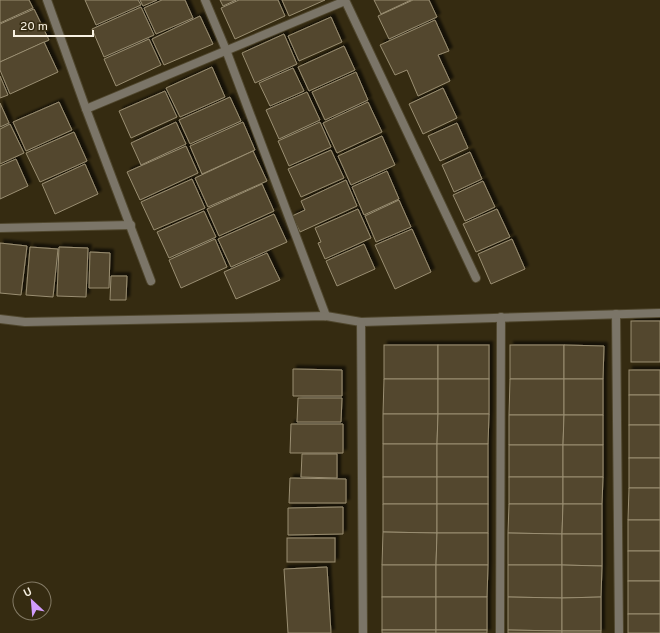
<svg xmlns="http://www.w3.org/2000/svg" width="660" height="633" viewBox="0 0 660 633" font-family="Overpass,sans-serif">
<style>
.building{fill:#52472d;stroke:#9a8e72;filter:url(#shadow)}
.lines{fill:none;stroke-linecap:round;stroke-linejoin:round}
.street-casing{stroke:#50472e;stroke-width:10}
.street{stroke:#7b7568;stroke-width:8}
</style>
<defs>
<filter id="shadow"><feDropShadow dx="3.5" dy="-3.5" stdDeviation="1" flood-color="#0009"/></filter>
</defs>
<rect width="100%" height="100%" fill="#352b11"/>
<g class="building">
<path d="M 0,0 L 29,0 L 33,8 L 0,23 Z"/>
<path d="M 85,0 L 138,0 L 141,5 L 96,25 Z"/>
<path d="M 140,0 L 157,0 L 143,6 Z"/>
<path d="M 162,0 L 185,0 L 193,18 L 156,34 L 144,8 Z"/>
<path d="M 220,0 L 236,0 L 223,6 Z"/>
<path d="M 239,0 L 278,0 L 285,16 L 235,39 L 221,8 Z"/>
<path d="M 282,0 L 325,0 L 289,16 Z"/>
<path d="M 374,0 L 411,0 L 381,14 Z"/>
<path d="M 413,0 L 429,0 L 437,17 L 389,39 L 378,16 Z"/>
<path d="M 141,7 L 154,35 L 104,57 L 92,29 Z"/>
<path d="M 34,9 L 49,40 L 0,62 L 0,24 Z"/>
<path d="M 200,16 L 213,44 L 164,65 L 152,39 Z"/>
<path d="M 331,17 L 342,42 L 299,61 L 288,36 Z"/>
<path d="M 435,20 L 449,51 L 438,55 L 450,81 L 418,96 L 407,70 L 395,75 L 380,45 Z"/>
<path d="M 284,34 L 297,64 L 255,83 L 242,53 Z"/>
<path d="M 149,39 L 161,65 L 116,86 L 104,59 Z"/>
<path d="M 44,42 L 58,72 L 10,94 L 0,70 L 0,62 Z"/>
<path d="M 344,46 L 355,70 L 309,91 L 298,67 Z"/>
<path d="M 212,67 L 225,97 L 180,117 L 166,88 Z"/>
<path d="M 293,68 L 304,91 L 270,106 L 259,83 Z"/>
<path d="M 356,72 L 368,100 L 325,120 L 312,92 Z"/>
<path d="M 0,76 L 8,95 L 0,98 Z"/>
<path d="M 443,88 L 457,118 L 423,134 L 409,104 Z"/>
<path d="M 165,91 L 177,117 L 131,138 L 119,111 Z"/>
<path d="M 307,92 L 320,120 L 279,139 L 266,110 Z"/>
<path d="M 230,97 L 241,121 L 190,144 L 179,120 Z"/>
<path d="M 59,102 L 72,130 L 26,151 L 13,122 Z"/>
<path d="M 368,102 L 382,132 L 337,153 L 323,123 Z"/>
<path d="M 0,103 L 9,123 L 0,127 Z"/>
<path d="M 176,122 L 186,144 L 141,165 L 131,143 Z"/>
<path d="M 243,122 L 255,150 L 202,174 L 190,146 Z"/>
<path d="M 320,122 L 331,147 L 289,166 L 278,141 Z"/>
<path d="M 457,123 L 468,148 L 440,161 L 428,136 Z"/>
<path d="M 10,124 L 24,153 L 0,164 L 0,129 Z"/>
<path d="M 74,132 L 87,161 L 40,182 L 26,153 Z"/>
<path d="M 382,136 L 395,165 L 351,185 L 338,156 Z"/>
<path d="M 186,146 L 198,173 L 140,200 L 127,172 Z"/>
<path d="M 331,150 L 344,178 L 301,197 L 288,169 Z"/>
<path d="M 253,151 L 267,181 L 208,207 L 195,178 Z"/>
<path d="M 470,152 L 482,179 L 454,192 L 442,165 Z"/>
<path d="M 16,159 L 28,186 L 0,199 L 0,166 Z"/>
<path d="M 85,164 L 98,194 L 55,214 L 42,184 Z"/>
<path d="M 387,171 L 399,199 L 364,215 L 352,187 Z"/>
<path d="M 192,179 L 205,208 L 154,230 L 141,202 Z"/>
<path d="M 346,180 L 357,206 L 300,232 L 292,216 L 305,210 L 301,201 Z"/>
<path d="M 483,181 L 495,207 L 465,221 L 453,195 Z"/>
<path d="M 262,184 L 274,211 L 219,236 L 207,209 Z"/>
<path d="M 399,200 L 411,227 L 376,242 L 365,216 Z"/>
<path d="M 358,209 L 371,238 L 325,259 L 318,243 L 321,242 L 315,228 Z"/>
<path d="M 497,209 L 510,237 L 476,252 L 463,224 Z"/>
<path d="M 204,211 L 216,237 L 169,258 L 157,232 Z"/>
<path d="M 274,214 L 287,242 L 231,267 L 218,239 Z"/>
<path d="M 412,229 L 431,272 L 395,289 L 375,245 Z"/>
<path d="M 215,239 L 227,267 L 181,288 L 169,260 Z"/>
<path d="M 512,239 L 525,269 L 491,284 L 478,254 Z"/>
<path d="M 0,243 L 27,246 L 21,295 L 0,293 Z"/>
<path d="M 364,244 L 375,269 L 337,286 L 326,261 Z"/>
<path d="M 30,247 L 58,249 L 53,297 L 26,295 Z"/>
<path d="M 59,247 L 88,248 L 86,297 L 57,296 Z"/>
<path d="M 90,252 L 110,253 L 109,288 L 89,288 Z"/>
<path d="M 267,253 L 280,280 L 236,299 L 224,272 Z"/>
<path d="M 111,276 L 127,276 L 126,300 L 110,300 Z"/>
<rect x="631" y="321" width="29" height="41"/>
<rect x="384" y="345" width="54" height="34"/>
<rect x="438" y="345" width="51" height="34"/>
<rect x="510" y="345" width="54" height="34"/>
<path d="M 564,345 L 604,346 L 603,379 L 564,379 Z"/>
<path d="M 293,369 L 342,370 L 342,396 L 293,396 Z"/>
<rect x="629" y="370" width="31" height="25"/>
<path d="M 384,379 L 438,379 L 438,414 L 383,414 Z"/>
<rect x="438" y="379" width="51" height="35"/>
<path d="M 510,379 L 564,379 L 564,415 L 509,415 Z"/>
<rect x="564" y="379" width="39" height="36"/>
<rect x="629" y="395" width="31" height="30"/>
<path d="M 298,398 L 342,398 L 341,422 L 297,422 Z"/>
<path d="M 383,414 L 438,414 L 437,444 L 383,444 Z"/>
<path d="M 438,414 L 489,414 L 488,444 L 437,444 Z"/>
<path d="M 509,415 L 564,415 L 563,445 L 509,445 Z"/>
<path d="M 564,415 L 603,415 L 603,445 L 563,445 Z"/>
<path d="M 291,424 L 343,424 L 343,453 L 290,453 Z"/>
<rect x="629" y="425" width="31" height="33"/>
<rect x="383" y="444" width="54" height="33"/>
<rect x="437" y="444" width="51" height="33"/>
<rect x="509" y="445" width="54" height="32"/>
<rect x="563" y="445" width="40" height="32"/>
<path d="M 302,454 L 337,454 L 337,478 L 301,477 Z"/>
<rect x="629" y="458" width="31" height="30"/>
<rect x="383" y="477" width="54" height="27"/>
<rect x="437" y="477" width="51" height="27"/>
<rect x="509" y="477" width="54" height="27"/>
<path d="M 563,477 L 603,477 L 602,504 L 563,504 Z"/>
<path d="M 290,478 L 346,479 L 346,503 L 289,503 Z"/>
<path d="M 629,488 L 660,488 L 660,520 L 628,520 Z"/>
<path d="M 383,504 L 437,504 L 437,533 L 383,532 Z"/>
<rect x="437" y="504" width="51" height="29"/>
<path d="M 509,504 L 563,504 L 562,534 L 508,533 Z"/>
<path d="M 563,504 L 602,504 L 602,534 L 562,534 Z"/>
<path d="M 343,507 L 343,534 L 288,535 L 288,508 Z"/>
<rect x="628" y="520" width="32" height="31"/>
<path d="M 383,532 L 437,533 L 436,565 L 382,565 Z"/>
<path d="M 437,533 L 488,533 L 488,565 L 436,565 Z"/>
<path d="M 508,533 L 562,534 L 562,565 L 508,565 Z"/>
<path d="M 562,534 L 602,534 L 602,566 L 562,565 Z"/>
<rect x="287" y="538" width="48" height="24"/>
<rect x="628" y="551" width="32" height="30"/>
<rect x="382" y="565" width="54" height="32"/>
<path d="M 436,565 L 488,565 L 487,597 L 436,597 Z"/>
<path d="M 508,565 L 562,565 L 562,598 L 508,597 Z"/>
<path d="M 562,565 L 602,566 L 601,597 L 562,598 Z"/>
<path d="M 327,567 L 331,633 L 288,633 L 284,569 Z"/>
<rect x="628" y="581" width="32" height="33"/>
<rect x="382" y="597" width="54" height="33"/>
<rect x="436" y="597" width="51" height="33"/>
<path d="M 508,597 L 562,598 L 562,631 L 508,630 Z"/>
<path d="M 601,597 L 601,631 L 562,631 L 562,598 Z"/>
<rect x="628" y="614" width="32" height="19"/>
<rect x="382" y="630" width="54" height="3"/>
<rect x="436" y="630" width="51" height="3"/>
<path d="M 508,630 L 562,631 L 562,633 L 508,633 Z"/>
<rect x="562" y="631" width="39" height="2"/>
</g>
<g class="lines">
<defs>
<g id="street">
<path d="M 47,0 L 86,109 L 151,281"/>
<path d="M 205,0 L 226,50 L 326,316"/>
<path d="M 345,0 L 476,278"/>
<path d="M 86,109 L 345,1"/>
<path d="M 0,228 L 131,225"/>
<path d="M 616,314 L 619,633"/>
<path d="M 0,319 L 25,322 L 326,316 L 361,322 L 660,313"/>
<path d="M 361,322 L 363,633"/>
<path d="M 500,633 L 501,317"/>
</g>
</defs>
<use href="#street" class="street-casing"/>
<use href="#street" class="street"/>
</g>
<g transform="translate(32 601) rotate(334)"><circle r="19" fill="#352b11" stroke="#837a65"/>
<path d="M0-3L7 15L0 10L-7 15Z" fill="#d29dfd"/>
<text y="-6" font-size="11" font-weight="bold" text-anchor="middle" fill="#f8f1e2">U</text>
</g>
<path d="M14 30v6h79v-6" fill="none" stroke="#f8f1e2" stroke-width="2"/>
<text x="20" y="30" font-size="12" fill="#f8f1e2" stroke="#352b11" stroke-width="3" paint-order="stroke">20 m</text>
</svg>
